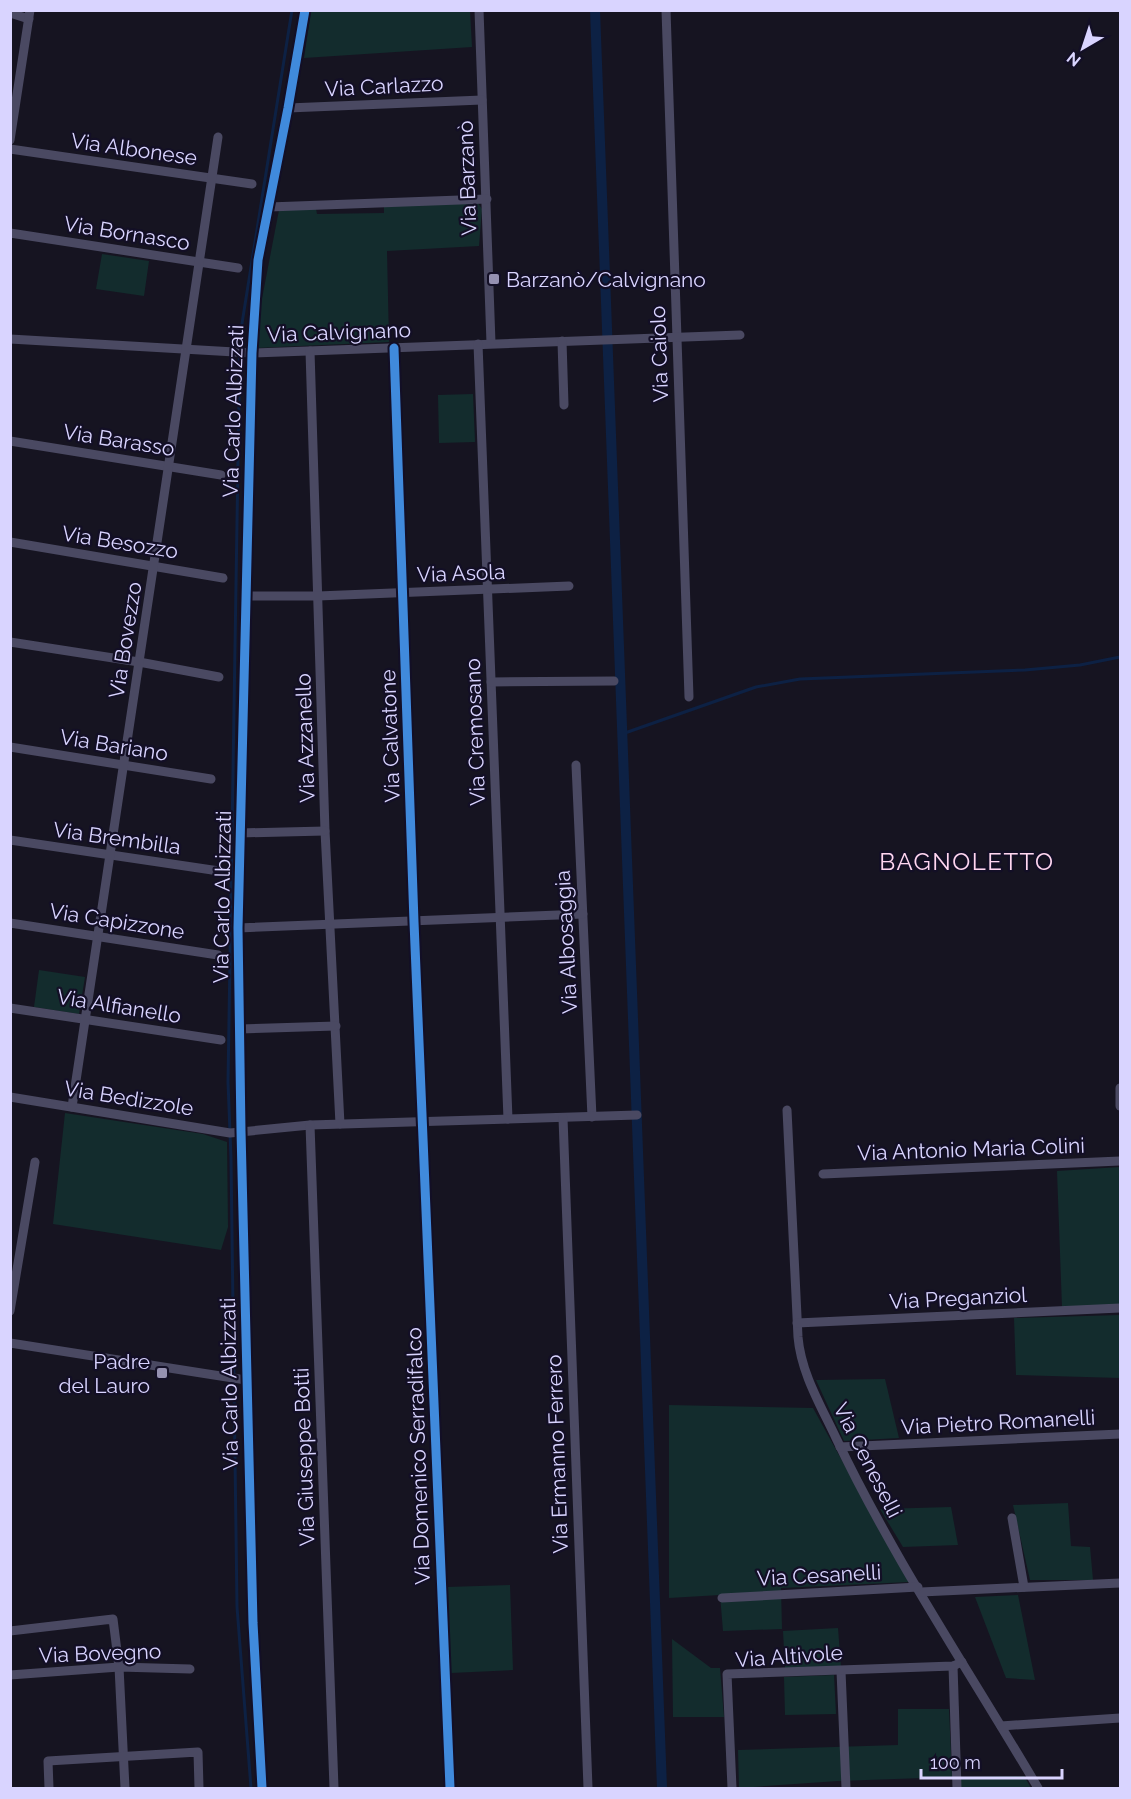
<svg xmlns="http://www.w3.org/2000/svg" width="1131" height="1799" viewBox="0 0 1131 1799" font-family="Raleway,sans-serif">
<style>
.green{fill:#132c2d}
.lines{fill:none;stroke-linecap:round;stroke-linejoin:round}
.stream{stroke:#0d2144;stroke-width:3}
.canal{stroke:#0d2144;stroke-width:10}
.minor{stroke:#4a4962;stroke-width:9}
.cycleway-casing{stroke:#130f26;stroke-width:13}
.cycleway{stroke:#408adc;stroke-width:9}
.poi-dot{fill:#9591b1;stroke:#130f26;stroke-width:2}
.labels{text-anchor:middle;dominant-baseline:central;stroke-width:4.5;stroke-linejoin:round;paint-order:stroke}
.street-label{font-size:21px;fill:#d9d4ff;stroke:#130f26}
.poi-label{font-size:21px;fill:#d9d4ff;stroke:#130f26;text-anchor:start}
.quarter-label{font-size:24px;letter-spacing:1.5px;fill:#ffd6f0;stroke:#130f26}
</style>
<rect width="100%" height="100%" fill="#161421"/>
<g class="green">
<path d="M 311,11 L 470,11 L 472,47 L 304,58 Z"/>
<path d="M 478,203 L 482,209 L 479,246 L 387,251 L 389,342 L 256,348 L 260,309 L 279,210 L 316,209 L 317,214 L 384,213 L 384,206 Z"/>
<path d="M 102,254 L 149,261 L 144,296 L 96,289 Z"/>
<path d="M 473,394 L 475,442 L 439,443 L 438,395 Z"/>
<path d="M 39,970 L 85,977 L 79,1014 L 34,1007 Z"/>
<path d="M 65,1113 L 203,1134 L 227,1142 L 228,1227 L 221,1250 L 53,1224 Z"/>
<path d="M 1120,1167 L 1120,1306 L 1062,1307 L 1057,1171 Z"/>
<path d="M 1120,1315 L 1120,1378 L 1016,1375 L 1014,1318 Z"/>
<path d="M 885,1379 L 899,1438 L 844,1441 L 816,1380 Z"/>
<path d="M 669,1405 L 813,1408 L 909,1582 L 781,1588 L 782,1629 L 723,1631 L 720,1595 L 669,1598 Z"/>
<path d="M 1068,1503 L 1071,1546 L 1090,1547 L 1093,1580 L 1030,1580 L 1013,1505 Z"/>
<path d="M 951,1507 L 958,1545 L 903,1547 L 880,1509 Z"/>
<path d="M 510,1585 L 513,1670 L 451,1673 L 447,1587 Z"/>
<path d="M 1018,1595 L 1035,1680 L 1006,1678 L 975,1597 Z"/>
<path d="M 838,1628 L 841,1667 L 785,1668 L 783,1631 Z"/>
<path d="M 672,1639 L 711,1668 L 720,1668 L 724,1717 L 673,1717 Z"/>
<path d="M 834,1675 L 836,1714 L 785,1715 L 784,1677 Z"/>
<path d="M 898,1709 L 949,1709 L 952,1777 L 838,1781 L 739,1788 L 738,1750 L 898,1745 Z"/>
<path d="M 1024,1776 L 1031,1788 L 961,1788 L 960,1777 Z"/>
</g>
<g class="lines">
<g class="stream">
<path d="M 622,734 L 756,687 L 800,679 L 1025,670 L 1080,665 L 1120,657"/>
<path d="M 251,1788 L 237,1607 L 231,1158 L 228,1082 L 240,336 L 292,10"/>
</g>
<path class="canal" d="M 595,10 L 662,1788"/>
<g class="minor">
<path d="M 479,10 L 491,343"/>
<path d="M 666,10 L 689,697"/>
<path d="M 10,13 L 29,19"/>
<path d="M 288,108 L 482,100"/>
<path d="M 10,140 L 30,10"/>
<path d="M 10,149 L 252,184"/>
<path d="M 269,207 L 487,199"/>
<path d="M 10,233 L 238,268"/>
<path d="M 10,339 L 252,353 L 740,335"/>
<path d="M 562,341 L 564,405"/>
<path d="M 478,344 L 508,1119"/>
<path d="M 394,348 L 414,922 L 450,1788"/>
<path d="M 310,351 L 325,831 L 340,1124"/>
<path d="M 10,441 L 221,475"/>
<path d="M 10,542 L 223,578"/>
<path d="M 246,596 L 318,596 L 569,586"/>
<path d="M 10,642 L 139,662 L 219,677"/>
<path d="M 491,682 L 614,681"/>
<path d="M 10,747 L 211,779"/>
<path d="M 576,765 L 592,1117"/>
<path d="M 240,833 L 325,831"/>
<path d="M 10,840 L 219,871"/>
<path d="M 10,923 L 218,955"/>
<path d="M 238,928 L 583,914"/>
<path d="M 10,1008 L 221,1040"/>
<path d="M 240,1029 L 336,1026"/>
<path d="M 1120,1088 L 1120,1106"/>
<path d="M 10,1097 L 230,1133 L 310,1125 L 637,1115"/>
<path d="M 72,1107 L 218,137"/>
<path d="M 787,1110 L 798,1337 C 801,1373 821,1406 836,1438 C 894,1560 970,1672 1038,1788"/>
<path d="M 563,1118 L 588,1788"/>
<path d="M 310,1125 L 334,1788"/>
<path d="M 823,1174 L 1120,1161"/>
<path d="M 10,1311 L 35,1162"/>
<path d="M 797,1323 L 1120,1308"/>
<path d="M 10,1343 L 246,1380"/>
<path d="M 840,1447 L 1120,1434"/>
<path d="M 1012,1518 L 1024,1587"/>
<path d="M 921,1592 L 1120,1583"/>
<path d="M 722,1598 L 918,1587"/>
<path d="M 10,1631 L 113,1619 L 119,1667 L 125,1788"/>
<path d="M 953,1666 L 957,1788"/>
<path d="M 841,1671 L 846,1788"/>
<path d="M 10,1675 L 119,1667 L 190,1669"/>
<path d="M 1001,1726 L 1120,1718"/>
<path d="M 49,1788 L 48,1761 L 198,1752 L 199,1788"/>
<path d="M 262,1788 L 253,1623 L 241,1131 L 238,928 L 252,353 L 258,260 L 288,108 L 305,10"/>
<path d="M 732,1788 L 727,1674 L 953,1666 L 962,1662"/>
</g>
<defs>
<g id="cycleway">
<path d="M 394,348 L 414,922 L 450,1788"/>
<path d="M 262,1788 L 253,1623 L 241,1131 L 238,928 L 252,353 L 258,260 L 288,108 L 305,10"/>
</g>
</defs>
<use href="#cycleway" class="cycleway-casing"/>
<use href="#cycleway" class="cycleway"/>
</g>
<g class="poi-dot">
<rect x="488" y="273" width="12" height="12" rx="3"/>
<rect x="156" y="1367" width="12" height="12" rx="3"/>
</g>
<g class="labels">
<g class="street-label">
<text transform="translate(384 86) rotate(-3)">Via Carlazzo</text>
<text transform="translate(134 149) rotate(8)">Via Albonese</text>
<text transform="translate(467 178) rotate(-92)">Via Barzanò</text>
<text transform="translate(127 233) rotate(9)">Via Bornasco</text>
<text transform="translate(339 332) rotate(-2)">Via Calvignano</text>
<text transform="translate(659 354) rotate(-92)">Via Caiolo</text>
<text transform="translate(233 411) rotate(-88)">Via Carlo Albizzati</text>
<text transform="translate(119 440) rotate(9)">Via Barasso</text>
<text transform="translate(120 542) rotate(9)">Via Besozzo</text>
<text transform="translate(461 573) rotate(-2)">Via Asola</text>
<text transform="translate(125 640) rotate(-81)">Via Bovezzo</text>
<text transform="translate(475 732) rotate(-92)">Via Cremosano</text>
<text transform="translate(390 736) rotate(-92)">Via Calvatone</text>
<text transform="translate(305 738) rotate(-92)">Via Azzanello</text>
<text transform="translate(114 745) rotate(9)">Via Bariano</text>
<text transform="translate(117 838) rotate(8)">Via Brembilla</text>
<text transform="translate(222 897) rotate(-89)">Via Carlo Albizzati</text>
<text transform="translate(117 921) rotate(9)">Via Capizzone</text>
<text transform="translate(566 942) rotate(-93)">Via Albosaggia</text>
<text transform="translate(119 1006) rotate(9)">Via Alfianello</text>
<text transform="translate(129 1098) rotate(9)">Via Bedizzole</text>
<text transform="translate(971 1149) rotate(-2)">Via Antonio Maria Colini</text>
<text transform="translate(958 1298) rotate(-3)">Via Preganziol</text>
<text transform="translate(229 1384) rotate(-91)">Via Carlo Albizzati</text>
<text transform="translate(998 1422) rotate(-3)">Via Pietro Romanelli</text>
<text transform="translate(557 1454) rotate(-92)">Via Ermanno Ferrero</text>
<text transform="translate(418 1456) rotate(-92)">Via Domenico Serradifalco</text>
<text transform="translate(304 1457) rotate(-92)">Via Giuseppe Botti</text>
<text transform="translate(868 1460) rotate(63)">Via Ceneselli</text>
<text transform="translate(819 1575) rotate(-3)">Via Cesanelli</text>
<text transform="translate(100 1653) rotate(-2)">Via Bovegno</text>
<text transform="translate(789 1656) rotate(-4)">Via Altivole</text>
</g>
<g class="poi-label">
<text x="506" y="279">Barzanò/Calvignano</text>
<text x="150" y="1361" text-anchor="end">Padre<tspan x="150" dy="24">del Lauro</tspan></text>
</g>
<g class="quarter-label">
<text x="967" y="861">BAGNOLETTO</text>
</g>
</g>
<rect width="1131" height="1799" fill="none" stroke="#d9d4ff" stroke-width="24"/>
<g transform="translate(1083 48) rotate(219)" stroke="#130f26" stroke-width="4.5" paint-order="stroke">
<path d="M0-4.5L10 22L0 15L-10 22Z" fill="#d9d4ff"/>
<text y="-9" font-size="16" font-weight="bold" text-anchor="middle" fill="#d9d4ff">N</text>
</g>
<path d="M921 1769v9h141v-9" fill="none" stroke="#d9d4ff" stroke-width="3"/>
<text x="930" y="1769" font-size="18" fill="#d9d4ff" stroke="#130f26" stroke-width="4.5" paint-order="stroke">100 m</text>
</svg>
